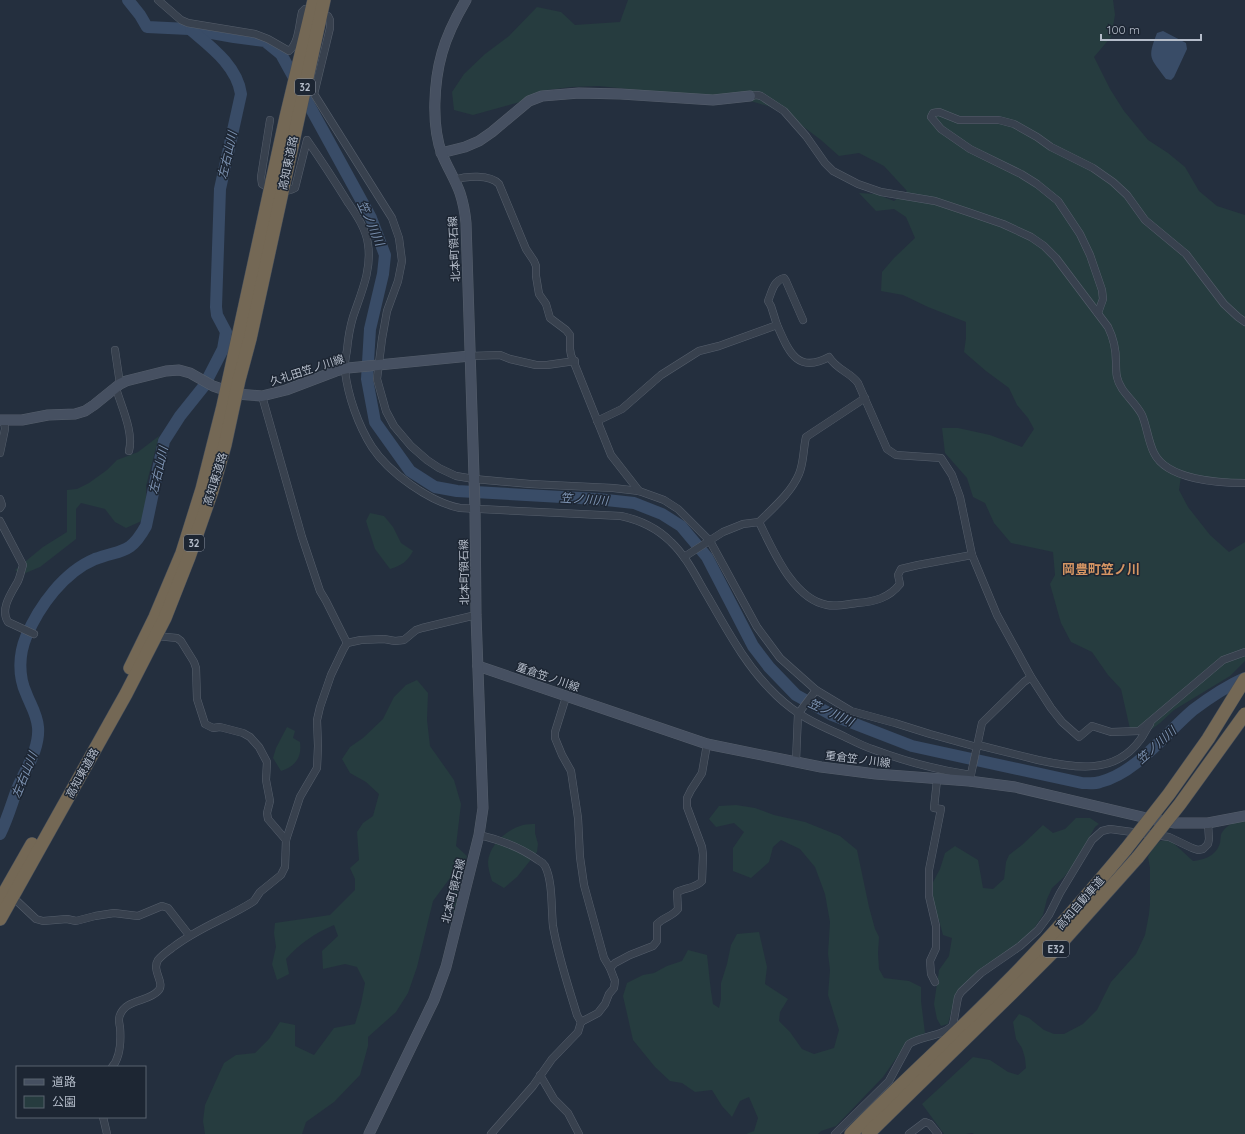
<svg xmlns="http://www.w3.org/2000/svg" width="1245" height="1134" viewBox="0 0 1245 1134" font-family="Quicksand,'Noto Sans JP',sans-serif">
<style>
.green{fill:#263c3f}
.water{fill:#394c67}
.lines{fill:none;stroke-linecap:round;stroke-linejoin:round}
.river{stroke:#394c67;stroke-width:12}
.street-casing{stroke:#565f6c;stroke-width:8}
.secondary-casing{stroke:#565f6c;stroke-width:11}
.highway-casing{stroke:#434c59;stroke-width:14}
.street{stroke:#38414e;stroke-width:7}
.secondary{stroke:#465061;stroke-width:10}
.highway{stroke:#746855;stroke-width:13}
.highway-bridge-casing{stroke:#434c59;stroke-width:14;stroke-linecap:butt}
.highway-bridge{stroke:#746855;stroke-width:13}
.labels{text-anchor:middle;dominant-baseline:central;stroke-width:3;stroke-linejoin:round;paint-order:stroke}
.shield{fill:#1d2633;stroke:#878f9c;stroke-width:1}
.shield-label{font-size:10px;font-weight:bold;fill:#b4bcc9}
.street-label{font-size:11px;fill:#b4bcc9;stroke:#1d2633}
.water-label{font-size:12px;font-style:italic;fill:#7c92b1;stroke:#1d2633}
.quarter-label{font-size:13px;font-weight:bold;fill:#d59563;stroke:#1d2633}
</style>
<rect width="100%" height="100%" fill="#242f3e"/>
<g class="green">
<path d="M 628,0 L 1113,0 L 1115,15 L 1111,37 L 1094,57 L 1110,89 L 1124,111 L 1148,140 L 1168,153 L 1185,167 L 1199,191 L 1217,206 L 1245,215 L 1245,484 L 1181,477 L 1179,490 L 1188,507 L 1210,535 L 1229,552 L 1245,542 L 1245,661 L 1230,676 L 1174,710 L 1160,723 L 1144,735 L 1130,729 L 1121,689 L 1108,675 L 1092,652 L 1071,642 L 1061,623 L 1050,584 L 1055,575 L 1053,552 L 1011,543 L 994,523 L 985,503 L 973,497 L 967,478 L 945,453 L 942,428 L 958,428 L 990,435 L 1022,447 L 1034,429 L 1028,418 L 1017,405 L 1009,388 L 986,371 L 964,352 L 966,338 L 966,322 L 928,307 L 903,295 L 881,291 L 882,272 L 894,258 L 915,238 L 906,217 L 894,209 L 876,211 L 859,193 L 876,194 L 894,201 L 907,191 L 884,166 L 859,153 L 839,156 L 821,140 L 793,119 L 771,107 L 744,99 L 706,97 L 599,86 L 571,87 L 540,91 L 520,102 L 473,115 L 454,110 L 452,92 L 464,74 L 485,54 L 509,36 L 537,7 L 561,12 L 575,25 L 620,22 Z"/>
<path d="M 159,436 L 146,486 L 146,519 L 126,528 L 115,522 L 105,509 L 81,503 L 76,509 L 76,539 L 40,567 L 21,575 L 15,570 L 43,547 L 67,532 L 67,490 L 77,489 L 89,483 L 107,470 L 117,460 L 138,452 Z"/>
<path d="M 370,513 L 384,516 L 393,527 L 401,543 L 413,551 C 408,561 401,566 390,569 L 375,549 L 366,521 Z"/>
<path d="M 417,680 L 428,693 L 427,720 L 430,746 L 454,780 L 461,804 L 456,846 L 467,856 L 460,879 L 454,915 L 450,878 L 433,901 L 417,967 L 408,993 L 396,1012 L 368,1037 L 368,1046 L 360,1075 L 334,1102 L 306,1122 L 302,1134 L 205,1134 L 203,1121 L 205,1105 L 224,1063 L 236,1055 L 255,1053 L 269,1039 L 280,1022 L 295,1025 L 295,1046 L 314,1055 L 334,1028 L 355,1024 L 361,1004 L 365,983 L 357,967 L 345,964 L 323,969 L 322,951 L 338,936 L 334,925 C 315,933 299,944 286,959 L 289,974 L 277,980 L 272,964 L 276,947 L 274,933 L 275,923 L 330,915 L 355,890 L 355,879 L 350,868 L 359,860 L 357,832 L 363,823 L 373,816 L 379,794 L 366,782 L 350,773 L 342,759 L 350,747 L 363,738 L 383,719 L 394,697 L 406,685 Z"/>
<path d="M 287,727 L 295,731 L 293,738 L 300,742 C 302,757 296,766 281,771 L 273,758 L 276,748 Z"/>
<path d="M 736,805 L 755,808 L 774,815 L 805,822 L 840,836 L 857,850 L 869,907 L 875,929 L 879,937 L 878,953 L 879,969 L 884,978 L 909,981 L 921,987 L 921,1001 L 925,1033 L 909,1040 L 883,1077 L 836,1126 L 821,1131 L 818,1134 L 746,1134 L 754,1131 L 758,1118 L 749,1097 L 740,1101 L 732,1117 L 722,1106 L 712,1090 L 695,1092 L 682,1083 L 670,1081 L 655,1067 L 633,1040 L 623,996 L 627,983 L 643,975 L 654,973 L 667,966 L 682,961 L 688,950 L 707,955 C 709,971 710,988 713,1004 L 719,1008 L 721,999 L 721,983 L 727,964 L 731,945 L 737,934 L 759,932 L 767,967 L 765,984 L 788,999 L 780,1012 L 779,1021 L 790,1032 L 802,1049 L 814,1054 L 834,1048 L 839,1030 L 828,995 L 830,970 L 828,954 L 830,922 L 825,894 L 815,867 L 800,849 L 781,840 L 773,847 L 769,862 L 751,878 L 733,871 L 733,848 L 744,832 L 734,823 L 716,827 L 709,819 L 719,806 Z"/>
<path d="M 1076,818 L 1090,818 L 1099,824 L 1095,827 L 1075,863 L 1064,877 L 1052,888 L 1047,899 L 1043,915 L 1033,930 L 1021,944 L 956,993 L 948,1024 L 941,1026 L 937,1019 L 934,1004 L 939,970 L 949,956 L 952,938 L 943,935 L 939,920 L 932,905 L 930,888 L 940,869 L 945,853 L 955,846 L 978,860 L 983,888 L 993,889 L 1004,879 L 1006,862 L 1009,855 L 1022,845 L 1043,825 L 1053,833 L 1065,829 Z"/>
<path d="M 1245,819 L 1245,1134 L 974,1134 L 972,1133 L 966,1134 L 944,1134 L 922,1104 L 973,1057 L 990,1060 L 1008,1072 L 1018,1075 L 1026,1068 L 1025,1058 L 1022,1048 L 1016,1039 L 1013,1022 L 1019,1014 L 1029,1018 L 1044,1030 L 1054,1034 L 1064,1034 L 1083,1024 L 1097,1010 L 1111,982 L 1136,954 L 1145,935 L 1149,914 L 1150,904 L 1150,868 L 1148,857 L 1153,848 L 1160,841 L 1170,840 L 1193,861 C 1204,860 1216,856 1220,843 C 1221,839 1220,834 1223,831 C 1228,824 1237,821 1245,819 Z"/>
<path d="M 535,824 L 535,833 L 538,844 L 537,852 L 517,877 L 504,888 L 492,881 C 490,875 488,868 488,862 C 489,845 507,829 523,825 C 527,824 531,824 535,824 Z"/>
</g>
<path class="water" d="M 1163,31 L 1186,43 L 1187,49 L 1174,77 L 1171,80 L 1166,79 C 1150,57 1147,59 1157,33 Z"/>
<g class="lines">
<g class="river">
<path d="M 128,0 L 140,15 L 147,27 L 189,29 L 234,37 L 265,41 L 281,54 L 371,218 L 385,255 L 383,274 L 370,329 L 367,379 L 375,422 L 410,471 L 435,487 L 457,491 L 597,499 L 634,503 L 662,514 L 681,526 L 707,557 L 753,646 L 769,667 L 796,695 L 832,715 L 912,746 L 1082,783 C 1088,783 1094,784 1100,782 C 1136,773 1165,734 1193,710 C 1209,698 1227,686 1245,678"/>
<path d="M 0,834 C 7,820 11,806 16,792 C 24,771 40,750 38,727 C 37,714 30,704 26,693 C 18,675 19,654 26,637 C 39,606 64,572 95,559 C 122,549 130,555 146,526 L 164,441 L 180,416 L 204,386 L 223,349 L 226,332 L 217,315 L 216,307 L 220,189 L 241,94 C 237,66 211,47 191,30"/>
</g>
<defs>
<g id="street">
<path d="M 158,0 L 181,20 L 188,23 L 255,34 L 268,39 L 289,51 C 299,43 299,24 302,12 L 305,9 L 328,16 L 330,20 L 330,28 L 314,94 L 392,218 L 399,238 L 402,261 L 398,281 L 387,311 L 382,339 L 377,379 L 386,411 L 394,426 L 411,446 L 427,460 L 439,468 L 456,476 L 474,479 L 530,484 L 613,488 L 639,491 L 664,500 L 678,509 L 710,541 L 757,627 L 780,658 L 816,690 L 851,711 L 895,723 L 930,734 L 977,747"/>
<path d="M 750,96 L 757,95 L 761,96 L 784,111 L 806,136 L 825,163 L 833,171 L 858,184 L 881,192 L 935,201 L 968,212 L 1003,224 L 1031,237 L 1044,246 L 1056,258 L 1108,327 C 1114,339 1116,349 1116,362 C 1116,367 1116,373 1117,377 C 1120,392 1135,401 1142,415 C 1147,427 1148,441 1154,453 C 1167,480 1219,483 1245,483"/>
<path d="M 270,120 L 261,177 L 262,184 C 273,192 283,194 295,188 L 307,140 C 321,160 334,180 347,201 C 355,213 366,228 368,244 C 372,270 361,293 353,317 C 350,327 348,339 347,350 C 346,356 344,364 345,371 C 348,396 358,425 372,447 C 389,473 430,502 460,508 L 621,516 C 640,520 657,528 671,542 C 687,557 697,579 708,597 C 728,632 748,669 777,696 C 797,715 814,723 839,734 C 850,739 860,745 872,749 C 904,761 937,770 971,775"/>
<path d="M 454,180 C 466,176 490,174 499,184 L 526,249 L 534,261 L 536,266 L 536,276 L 539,294 L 546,304 L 550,318 L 566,330 L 570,335 L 570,349 L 571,355 L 611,455 L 639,491"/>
<path d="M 1098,313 L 1103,299 L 1102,290 L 1090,255 L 1080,234 L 1058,201 L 1037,184 L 1021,174 L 970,149 L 941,129 L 931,117 L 933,113 L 939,112 L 959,120 L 999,120 L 1014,124 L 1037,137 L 1051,147 L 1093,168 L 1113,182 L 1127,195 L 1145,220 L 1186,254 L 1224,304 L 1238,317 L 1245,322"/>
<path d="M 777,325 L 771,306 L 768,301 C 772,292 773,281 784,278 L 786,281 L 803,320"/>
<path d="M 115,350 L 120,384"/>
<path d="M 470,356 L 500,355 L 510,359 L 536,365 L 547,365 L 575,361"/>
<path d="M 116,388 C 121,406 134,432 129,451"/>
<path d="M 262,396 L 302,537 L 320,591 L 326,601 L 347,643"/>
<path d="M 597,421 L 622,409 L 661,375 L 699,351 L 719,346 L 777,325 C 788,349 796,375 829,357 C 837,370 850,372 858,383 L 887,449 L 896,455 L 941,458 L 952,475 L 960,497 L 972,555 L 997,615 L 1031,677 L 1051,708 L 1062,722 L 1079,737 L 1092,726 L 1111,732 L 1139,731 L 1223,660 L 1245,652"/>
<path d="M 0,453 L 5,429 L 4,420"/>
<path d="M 0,499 L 2,505 L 0,508"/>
<path d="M 0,521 L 23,565 C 21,571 20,578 17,583 C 10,595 0,610 8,622 L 34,634"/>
<path d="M 759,522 C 773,550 793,599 827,605 C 836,607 848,604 857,603 C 874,602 889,598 900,584 L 898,575 L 901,569 L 918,565 L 972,555"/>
<path d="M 684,557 L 723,532 L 743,524 L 759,522 C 773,508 791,493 799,474 C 804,462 803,450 806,437 L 865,398"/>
<path d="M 156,636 L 177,638 L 181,641 L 194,662 L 196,668 L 197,699 L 205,724 L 213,728 L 220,727 L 243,733 L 250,737 L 259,747 L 267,762 L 266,780 L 270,801 L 267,813 L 268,819 L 286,840"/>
<path d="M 566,697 L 555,732 L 555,738 L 562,755 L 571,771 L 578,818 L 580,857 L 584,885 L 604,958 L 610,968 L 615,981 L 614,988 L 609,994 L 605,1004 L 598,1013 L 581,1022"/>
<path d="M 978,745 C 998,750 1018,755 1038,760 C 1074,768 1115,775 1140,740 C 1144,735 1146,729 1150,724"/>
<path d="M 796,761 L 798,714 L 816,690"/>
<path d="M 970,779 L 982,723 L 1024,682 L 1031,677"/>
<path d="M 479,835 C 501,840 520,847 538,860 C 540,861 543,863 545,866 C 553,882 551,908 553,926 C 558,956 568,985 577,1015 L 581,1022 L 578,1032 L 552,1059 L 533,1086 L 491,1134"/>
<path d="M 9,898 L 18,902 L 36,919 L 43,921 L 67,919 L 76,921 L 95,916 L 114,913 L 138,916 L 162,906 L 168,908 L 189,935"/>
<path d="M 610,968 L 615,963 L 630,955 L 653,946 L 657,941 L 657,924 C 664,917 673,916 678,909 L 677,892 C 685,888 696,888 702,881 L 703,855 L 702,847 L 687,807 L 687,798 L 691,790 L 702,773 L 707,744"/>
<path d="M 935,982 L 931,974 L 930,961 L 936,948 L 936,926 L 929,896 L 929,870 L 941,809 L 934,808 L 937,780"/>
<path d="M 112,1067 C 121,1057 121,1040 120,1027 C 119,1022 118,1019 120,1015 C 126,999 148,1002 158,991 C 166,983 151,971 158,960 C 162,955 168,951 172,948 C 197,928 228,918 254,901 L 260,892 L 281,875 L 285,867 L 286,840 L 300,797 L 317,768 L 318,746 L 317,720 L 320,707 L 331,675 L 343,650 L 347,643 L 361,640 L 384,639 L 395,641 L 404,640 L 416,630 L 422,628 L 476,615"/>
<path d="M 540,1075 L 554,1099 L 568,1113 L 579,1134"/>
<path d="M 103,1117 L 107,1134"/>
<path d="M 835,1134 L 889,1081 L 909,1044 C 921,1036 944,1036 953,1025 L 958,997 L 961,992 L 981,973 L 1020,946 L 1038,930 L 1049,915 L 1060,893 L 1092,840 L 1102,831 L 1110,829 L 1169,837 L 1192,848 L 1198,850 L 1203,849 L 1208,844 L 1209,839 L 1208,823"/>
<path d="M 909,1134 L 925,1122 L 930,1124 L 938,1134"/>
</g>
<g id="secondary">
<path d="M 441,153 L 465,147 L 479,141 L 492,132 L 529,101 L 542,96 L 579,93 L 621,94 L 713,100 L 750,96"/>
<path d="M 0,420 L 22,420 L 48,415 L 75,414 L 85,411 L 94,405 L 120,384 L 126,381 L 166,371 L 179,370 L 190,373 L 213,386 L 236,394 L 262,396 L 286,390 L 336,371 L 348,368 L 470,356"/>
<path d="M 478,666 L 707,744 L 821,767 L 876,774 L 969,781 L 1015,787 L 1155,820 L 1175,823 L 1208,823 L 1245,816"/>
<path d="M 369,1134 L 434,1000 L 446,967 L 479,835 L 483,808 L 476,615 L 475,508 L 466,223 C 465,212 463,202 460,193 C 455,179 447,167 442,154 C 431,126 434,81 442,53 C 447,35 456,17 466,0"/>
</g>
<g id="highway">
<path d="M 130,668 L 155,617 L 182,553 L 202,489 L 223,406 L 286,117 L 314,0"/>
<path d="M 0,900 L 32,844"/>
<path d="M 0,919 L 126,694 L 165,618 L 189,557 L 212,491 L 225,445 L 239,380 L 250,339 L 324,0"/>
<path d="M 851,1134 C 901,1083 955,1035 1005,984 C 1048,941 1087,896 1126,849"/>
<path d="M 868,1134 L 1012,993 L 1053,952 L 1138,857"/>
</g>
</defs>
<use href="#street" class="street-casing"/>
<use href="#secondary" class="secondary-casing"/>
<use href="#highway" class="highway-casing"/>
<use href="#street" class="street"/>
<use href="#secondary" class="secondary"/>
<use href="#highway" class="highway"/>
<defs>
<g id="highway-bridge">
<path d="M 1126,849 L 1169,794 L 1208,739 L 1245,679"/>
<path d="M 1138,857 L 1180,804 L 1245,714"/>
</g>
</defs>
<use href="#highway-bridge" class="highway-bridge-casing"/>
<use href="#highway-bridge" class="highway-bridge"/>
</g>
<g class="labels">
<g class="shield">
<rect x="295" y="79" width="20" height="16" rx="3"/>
<rect x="184" y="535" width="20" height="16" rx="3"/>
<rect x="1043" y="941" width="26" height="16" rx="3"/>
</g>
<g class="shield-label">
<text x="305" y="87">32</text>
<text x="194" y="543">32</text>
<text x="1056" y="949">E32</text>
</g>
<g class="street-label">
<text transform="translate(288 163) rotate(-78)">高知東道路</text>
<text transform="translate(454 249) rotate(-93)">北本町領石線</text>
<text transform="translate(307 370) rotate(-18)">久礼田笠ノ川線</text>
<text transform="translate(215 479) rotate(-73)">高知東道路</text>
<text transform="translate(464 572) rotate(-91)">北本町領石線</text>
<text transform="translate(548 677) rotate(19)">重倉笠ノ川線</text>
<text transform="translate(858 759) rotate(7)">重倉笠ノ川線</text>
<text transform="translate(82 773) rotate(-61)">高知東道路</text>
<text transform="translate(453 891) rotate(-76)">北本町領石線</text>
<text transform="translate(1080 903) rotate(-49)">高知自動車道</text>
</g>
<g class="water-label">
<text transform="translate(227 155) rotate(-77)">左右山川</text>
<text transform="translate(371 223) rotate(66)">笠ノ川川</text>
<text transform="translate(158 470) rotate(-77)">左右山川</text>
<text transform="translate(584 499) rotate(4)">笠ノ川川</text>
<text transform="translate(831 712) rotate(25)">笠ノ川川</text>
<text transform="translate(1156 745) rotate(-42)">笠ノ川川</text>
<text transform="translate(24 775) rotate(-68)">左右山川</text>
</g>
<g class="quarter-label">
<text x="1101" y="569">岡豊町笠ノ川</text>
</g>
</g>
<rect x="16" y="1066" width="130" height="52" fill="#1d2633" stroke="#59626f"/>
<rect x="24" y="1079" width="20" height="6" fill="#465061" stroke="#59626f"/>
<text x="52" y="1086" font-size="12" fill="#b4bcc9">道路</text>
<rect x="24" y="1096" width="20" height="12" fill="#263c3f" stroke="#59626f"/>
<text x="52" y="1106" font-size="12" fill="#b4bcc9">公園</text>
<path d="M1101 34v6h100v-6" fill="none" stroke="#b4bcc9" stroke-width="2"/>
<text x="1107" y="34" font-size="12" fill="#b4bcc9" stroke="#1d2633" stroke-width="3" paint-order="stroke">100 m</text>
</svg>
